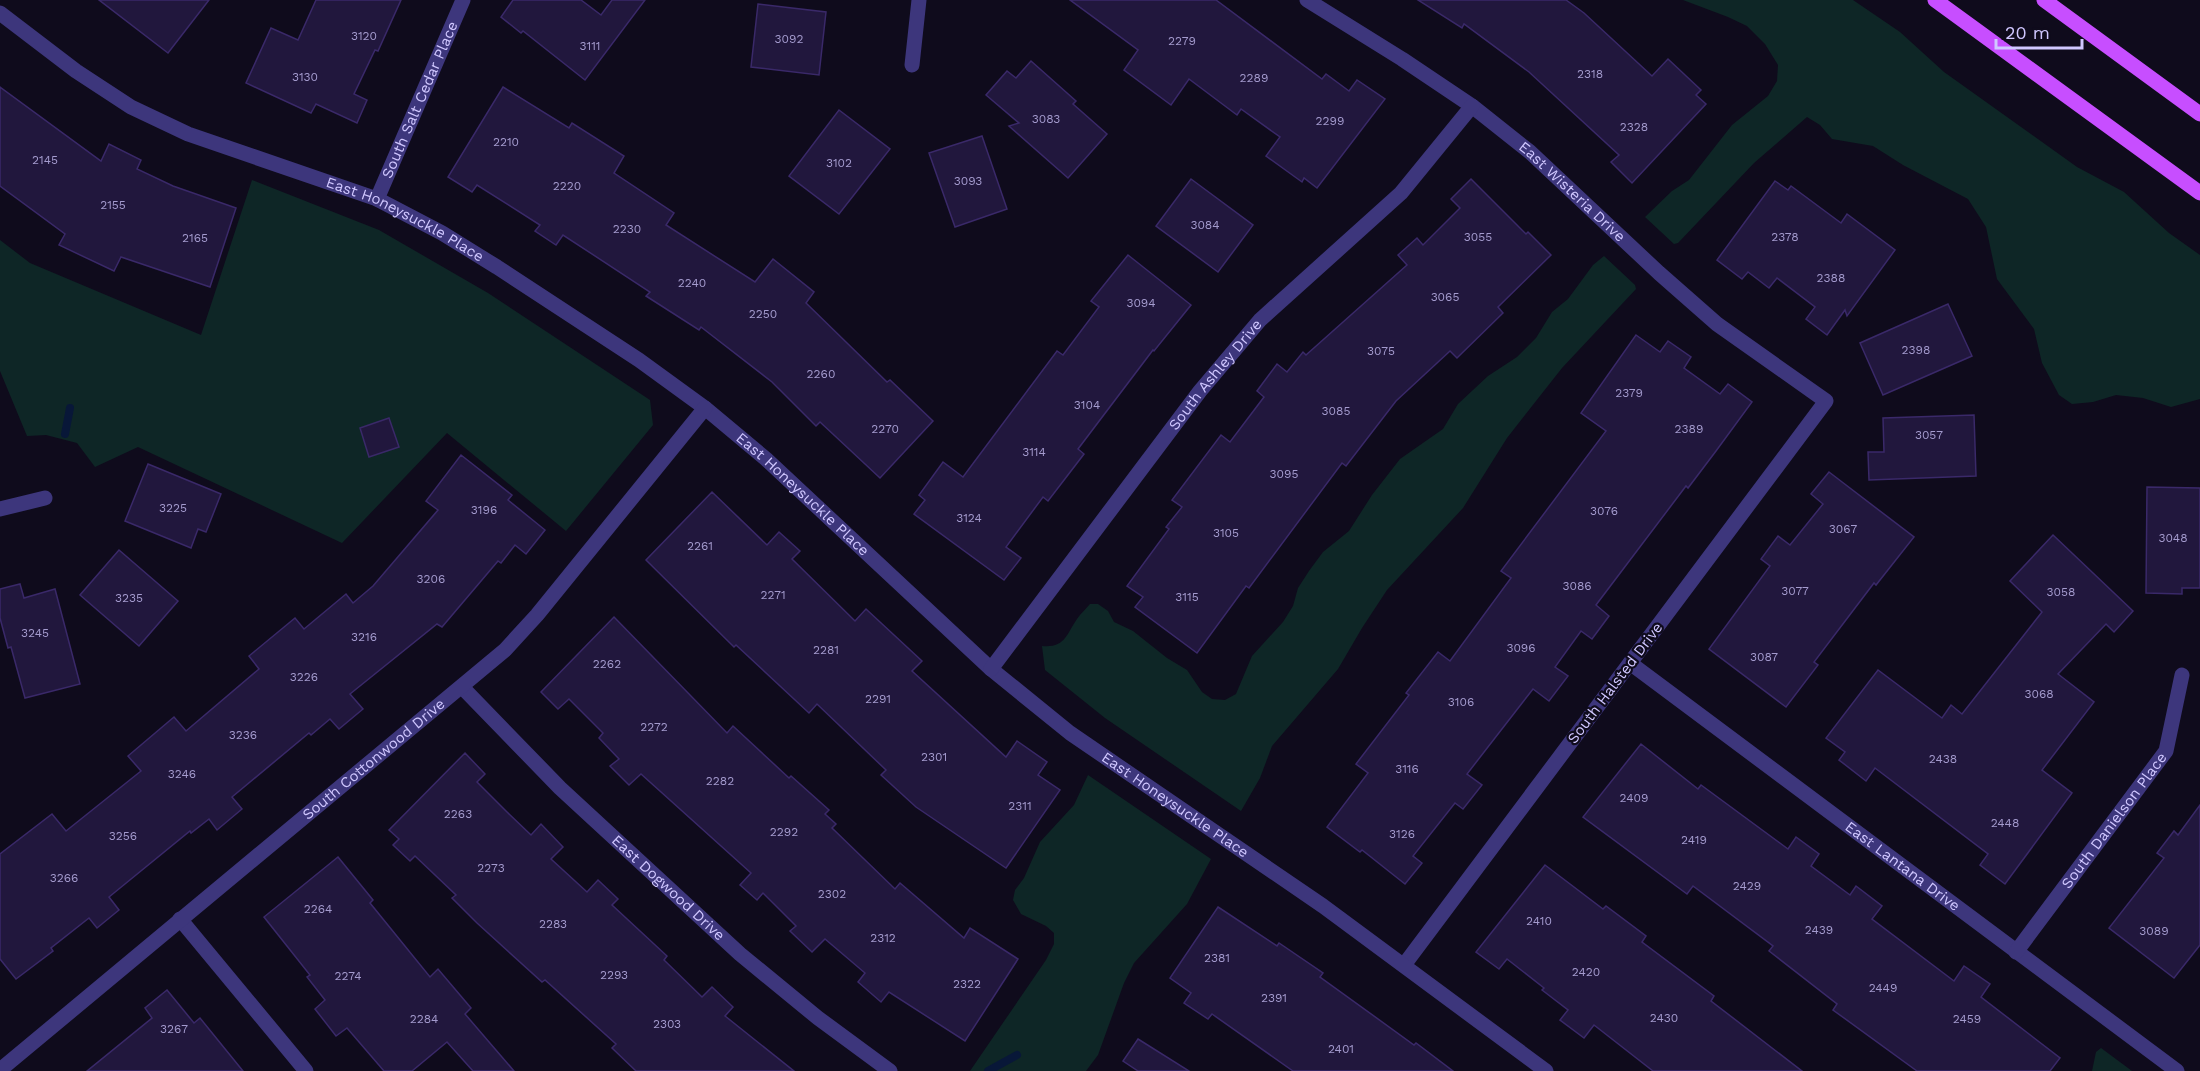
<svg xmlns="http://www.w3.org/2000/svg" width="2200" height="1071" viewBox="0 0 2200 1071" font-family="'Work Sans',sans-serif">
<style>
.green{fill:#0e2626}
.lines{fill:none;stroke-linecap:round;stroke-linejoin:round}
.stream{stroke:#081738;stroke-width:8}
.building{fill:#21173d;stroke:#3a2969;stroke-width:1.5}
.minor{stroke:#3d367c;stroke-width:15}
.primary{stroke:#c74eff;stroke-width:15}
.labels{text-anchor:middle;dominant-baseline:central;stroke-width:4.5;stroke-linejoin:round;paint-order:stroke}
.number-label{font-size:12px;fill:#a49bce}
.street-label{font-size:15px;fill:#d0c7ff;stroke:#0f0b1c}
</style>
<rect width="100%" height="100%" fill="#0f0b1c"/>
<g class="green">
<path d="M 1683,0 L 1853,0 L 1900,32 L 1944,72 L 2077,167 L 2124,192 L 2169,233 L 2200,255 L 2200,399 L 2171,407 L 2143,398 L 2116,395 L 2093,402 L 2072,404 L 2059,395 L 2042,363 L 2034,329 L 1997,279 L 1986,227 L 1968,199 L 1903,165 L 1873,146 L 1832,139 L 1820,125 L 1807,117 L 1754,163 L 1678,243 L 1674,244 L 1645,217 L 1672,191 L 1689,180 L 1732,125 L 1768,96 L 1777,81 L 1778,65 L 1765,44 L 1747,26 L 1728,17 Z"/>
<path d="M 252,180 L 379,230 L 488,293 L 650,400 L 653,425 L 566,531 L 447,433 L 342,543 L 138,447 L 95,467 L 77,443 L 46,435 L 27,436 L 0,371 L 0,240 L 30,263 L 201,335 Z"/>
<path d="M 1604,256 L 1635,285 L 1636,289 L 1562,368 L 1507,438 L 1463,508 L 1387,590 L 1362,628 L 1338,669 L 1272,746 L 1260,778 L 1241,811 L 1105,718 L 1045,670 L 1042,646 C 1065,648 1066,635 1077,619 C 1081,613 1086,609 1090,604 L 1098,604 L 1108,611 L 1114,622 L 1133,631 L 1167,658 L 1187,670 L 1202,692 L 1212,699 L 1225,700 L 1236,694 L 1252,656 L 1283,622 L 1293,606 L 1298,588 L 1309,571 L 1323,552 L 1349,531 L 1372,495 L 1400,459 L 1443,429 L 1458,404 L 1488,376 L 1517,357 L 1536,338 L 1552,312 L 1568,299 L 1593,265 Z"/>
<path d="M 1088,775 L 1211,859 L 1187,904 L 1134,963 L 1124,983 L 1098,1055 L 1086,1071 L 970,1071 L 1046,960 L 1054,944 L 1054,933 L 1046,926 L 1021,914 L 1013,900 L 1015,890 L 1024,878 L 1040,842 L 1074,805 Z"/>
<path d="M 2101,1048 L 2132,1071 L 2092,1071 L 2096,1052 Z"/>
</g>
<g class="lines">
<g class="stream">
<path d="M 65,434 L 70,408"/>
<path d="M 988,1071 L 1017,1055"/>
</g>
</g>
<g class="building">
<path d="M 99,0 L 209,0 L 168,53 Z"/>
<path d="M 316,0 L 401,0 L 378,51 L 375,50 L 354,94 L 367,100 L 357,123 L 316,104 L 311,113 L 246,83 L 271,28 L 298,40 Z"/>
<path d="M 513,0 L 581,0 L 601,15 L 612,0 L 645,0 L 585,80 L 523,31 L 521,33 L 501,17 Z"/>
<path d="M 1070,0 L 1216,0 L 1322,79 L 1326,74 L 1349,91 L 1357,80 L 1385,99 L 1317,188 L 1304,178 L 1302,182 L 1266,156 L 1280,137 L 1241,109 L 1237,115 L 1189,79 L 1171,105 L 1124,70 L 1138,50 Z"/>
<path d="M 1418,0 L 1566,0 L 1584,13 L 1652,76 L 1668,59 L 1701,90 L 1696,95 L 1706,104 L 1632,183 L 1611,162 L 1619,155 L 1529,72 L 1464,24 L 1462,28 Z"/>
<path d="M 758,4 L 826,12 L 819,75 L 751,67 Z"/>
<path d="M 1031,61 L 1076,101 L 1073,104 L 1107,134 L 1068,178 L 1009,126 L 1019,123 L 986,95 L 1007,71 L 1016,78 Z"/>
<path d="M 0,87 L 101,161 L 109,144 L 141,160 L 137,169 L 173,186 L 236,208 L 210,287 L 121,257 L 114,271 L 59,245 L 65,234 L 0,186 Z"/>
<path d="M 503,87 L 569,128 L 572,123 L 624,156 L 614,173 L 674,213 L 666,225 L 755,282 L 773,259 L 814,292 L 806,303 L 887,382 L 890,380 L 933,421 L 880,478 L 820,422 L 816,426 L 772,382 L 701,327 L 699,330 L 646,296 L 650,292 L 563,235 L 556,245 L 535,231 L 540,225 L 477,185 L 472,192 L 448,177 Z"/>
<path d="M 839,110 L 890,149 L 839,214 L 789,176 Z"/>
<path d="M 982,136 L 1007,209 L 955,227 L 929,153 Z"/>
<path d="M 1191,179 L 1253,225 L 1218,272 L 1156,226 Z"/>
<path d="M 1471,179 L 1526,234 L 1528,232 L 1551,255 L 1498,307 L 1503,313 L 1457,358 L 1450,351 L 1396,401 L 1346,466 L 1342,463 L 1249,588 L 1246,586 L 1197,653 L 1135,607 L 1143,597 L 1127,586 L 1169,529 L 1166,527 L 1182,507 L 1172,500 L 1221,435 L 1230,442 L 1264,397 L 1257,391 L 1277,364 L 1287,372 L 1303,352 L 1306,355 L 1407,265 L 1398,255 L 1417,238 L 1423,245 L 1460,208 L 1451,199 Z"/>
<path d="M 1775,181 L 1788,190 L 1791,186 L 1841,223 L 1847,214 L 1895,250 L 1847,316 L 1845,310 L 1827,335 L 1806,319 L 1815,307 L 1777,278 L 1769,288 L 1748,272 L 1742,279 L 1717,260 Z"/>
<path d="M 1128,255 L 1191,305 L 1154,351 L 1153,350 L 1078,449 L 1084,454 L 1048,501 L 1043,497 L 1006,547 L 1021,558 L 1004,580 L 914,514 L 925,500 L 919,495 L 943,462 L 963,477 L 1057,351 L 1063,355 L 1099,307 L 1091,301 Z"/>
<path d="M 1948,304 L 1972,356 L 1883,395 L 1860,343 Z"/>
<path d="M 1636,335 L 1660,352 L 1668,341 L 1691,357 L 1684,368 L 1720,394 L 1728,384 L 1752,402 L 1716,451 L 1688,488 L 1686,486 L 1596,605 L 1609,616 L 1592,639 L 1581,631 L 1555,667 L 1568,676 L 1549,701 L 1533,689 L 1467,774 L 1482,785 L 1463,809 L 1455,803 L 1413,856 L 1422,863 L 1405,884 L 1362,850 L 1360,852 L 1327,827 L 1368,773 L 1356,764 L 1409,695 L 1406,693 L 1438,652 L 1450,661 L 1511,578 L 1501,571 L 1606,431 L 1581,413 Z"/>
<path d="M 1974,415 L 1976,476 L 1869,480 L 1868,452 L 1884,452 L 1883,418 Z"/>
<path d="M 389,418 L 399,447 L 369,457 L 360,428 Z"/>
<path d="M 461,455 L 512,495 L 508,500 L 545,530 L 526,554 L 515,545 L 501,563 L 498,561 L 442,627 L 437,624 L 350,694 L 363,709 L 339,729 L 330,719 L 311,735 L 309,733 L 232,797 L 242,809 L 217,830 L 209,819 L 191,833 L 190,831 L 109,897 L 119,910 L 97,928 L 89,918 L 51,948 L 53,951 L 16,979 L 0,959 L 0,854 L 52,814 L 66,831 L 141,771 L 128,756 L 174,717 L 186,731 L 259,669 L 249,656 L 295,618 L 304,629 L 346,594 L 353,603 L 373,586 L 438,510 L 426,501 Z"/>
<path d="M 148,464 L 221,494 L 206,532 L 198,529 L 191,548 L 125,521 Z"/>
<path d="M 1829,472 L 1914,537 L 1876,585 L 1874,583 L 1814,662 L 1818,665 L 1786,707 L 1709,649 L 1770,566 L 1761,559 L 1778,536 L 1790,545 L 1823,504 L 1811,494 Z"/>
<path d="M 2147,487 L 2200,488 L 2200,588 L 2182,588 L 2182,594 L 2146,593 Z"/>
<path d="M 712,492 L 767,545 L 779,532 L 800,551 L 792,559 L 855,621 L 866,609 L 922,661 L 912,671 L 1006,757 L 1017,741 L 1047,762 L 1038,775 L 1060,790 L 1006,868 L 916,807 L 881,775 L 886,770 L 817,704 L 809,713 L 736,645 L 734,647 L 646,560 Z"/>
<path d="M 2053,535 L 2133,611 L 2114,632 L 2106,624 L 2058,674 L 2094,702 L 2042,770 L 2072,793 L 2005,884 L 1980,865 L 1988,854 L 1875,768 L 1866,781 L 1839,760 L 1845,752 L 1826,738 L 1878,670 L 1942,718 L 1951,705 L 1962,714 L 2042,612 L 2010,581 Z"/>
<path d="M 119,550 L 178,601 L 139,646 L 80,595 Z"/>
<path d="M 20,584 L 24,598 L 55,589 L 80,684 L 25,698 L 11,647 L 8,648 L 0,618 L 0,589 Z"/>
<path d="M 614,617 L 727,733 L 733,726 L 789,778 L 791,776 L 829,810 L 825,814 L 836,824 L 832,828 L 895,889 L 900,883 L 964,938 L 970,928 L 1018,959 L 965,1041 L 889,992 L 881,1002 L 858,982 L 865,973 L 825,939 L 812,952 L 790,931 L 796,926 L 763,893 L 757,900 L 740,885 L 751,873 L 641,774 L 629,785 L 610,766 L 619,759 L 599,738 L 603,733 L 569,699 L 558,709 L 541,692 Z"/>
<path d="M 1641,744 L 1698,789 L 1701,785 L 1788,849 L 1796,837 L 1819,854 L 1811,866 L 1850,895 L 1856,886 L 1882,906 L 1872,919 L 1954,981 L 1964,966 L 1990,984 L 1981,997 L 2060,1058 L 2050,1071 L 1917,1071 L 1833,1010 L 1837,1004 L 1769,951 L 1773,946 L 1693,886 L 1687,894 L 1583,817 Z"/>
<path d="M 465,753 L 485,774 L 477,782 L 507,812 L 531,835 L 541,824 L 563,847 L 551,859 L 587,892 L 598,880 L 618,899 L 612,905 L 667,956 L 664,960 L 702,997 L 712,987 L 733,1007 L 725,1016 L 794,1071 L 636,1071 L 612,1048 L 616,1044 L 545,980 L 542,982 L 477,923 L 452,898 L 456,895 L 415,856 L 410,861 L 393,845 L 399,839 L 389,830 Z"/>
<path d="M 2200,805 L 2200,945 L 2174,978 L 2109,928 L 2164,858 L 2157,853 L 2174,831 L 2178,835 Z"/>
<path d="M 338,857 L 373,900 L 370,903 L 430,977 L 438,969 L 471,1008 L 465,1014 L 514,1071 L 473,1071 L 447,1042 L 412,1071 L 384,1071 L 347,1028 L 336,1036 L 315,1009 L 325,1000 L 307,977 L 310,975 L 264,917 Z"/>
<path d="M 1545,865 L 1603,909 L 1606,906 L 1646,936 L 1642,942 L 1714,996 L 1711,1001 L 1802,1071 L 1653,1071 L 1594,1025 L 1584,1038 L 1560,1020 L 1568,1010 L 1542,990 L 1544,988 L 1507,959 L 1499,969 L 1476,952 Z"/>
<path d="M 1218,907 L 1277,946 L 1279,943 L 1323,973 L 1320,977 L 1414,1045 L 1416,1043 L 1453,1071 L 1293,1071 L 1212,1014 L 1208,1019 L 1184,1003 L 1191,993 L 1170,978 Z"/>
<path d="M 167,990 L 194,1023 L 200,1018 L 243,1071 L 87,1071 L 152,1018 L 145,1008 Z"/>
<path d="M 1138,1039 L 1189,1071 L 1138,1071 L 1123,1061 Z"/>
</g>
<g class="lines">
<g class="minor">
<path id="s1" d="M 1307,0 L 1402,59 L 1472,106 L 1530,152 L 1659,273 L 1717,324 L 1826,401 L 1404,965"/>
<path id="s2" d="M 0,13 L 76,71 L 131,107 L 188,134 L 377,199 L 442,233 L 497,267 L 639,360 L 705,408 L 766,459 L 991,669 L 1070,733 L 1323,906 L 1546,1071"/>
<path d="M 912,65 L 919,0"/>
<path id="s3" d="M 377,199 L 463,0"/>
<path d="M 0,509 L 45,498"/>
<path id="s4" d="M 1630,663 L 2177,1071"/>
<path id="s5" d="M 991,669 L 1200,391 L 1260,320 L 1401,193 L 1472,106"/>
<path id="s6" d="M 462,687 L 560,788 L 740,954 L 818,1018 L 890,1071"/>
<path d="M 180,919 L 306,1071"/>
<path id="s7" d="M 2016,952 L 2166,751 L 2182,675"/>
<path id="s8" d="M 0,1070 L 505,650 L 537,615 L 705,408"/>
</g>
<g class="primary">
<path d="M 1935,0 L 2200,193"/>
<path d="M 2044,0 L 2200,114"/>
</g>
</g>
<g class="labels">
<g class="number-label">
<text x="364" y="36">3120</text>
<text x="789" y="39">3092</text>
<text x="1182" y="41">2279</text>
<text x="590" y="46">3111</text>
<text x="1590" y="74">2318</text>
<text x="305" y="77">3130</text>
<text x="1254" y="78">2289</text>
<text x="1046" y="119">3083</text>
<text x="1330" y="121">2299</text>
<text x="1634" y="127">2328</text>
<text x="506" y="142">2210</text>
<text x="45" y="160">2145</text>
<text x="839" y="163">3102</text>
<text x="968" y="181">3093</text>
<text x="567" y="186">2220</text>
<text x="113" y="205">2155</text>
<text x="1205" y="225">3084</text>
<text x="627" y="229">2230</text>
<text x="1478" y="237">3055</text>
<text x="1785" y="237">2378</text>
<text x="195" y="238">2165</text>
<text x="1831" y="278">2388</text>
<text x="692" y="283">2240</text>
<text x="1445" y="297">3065</text>
<text x="1141" y="303">3094</text>
<text x="763" y="314">2250</text>
<text x="1916" y="350">2398</text>
<text x="1381" y="351">3075</text>
<text x="821" y="374">2260</text>
<text x="1629" y="393">2379</text>
<text x="1087" y="405">3104</text>
<text x="1336" y="411">3085</text>
<text x="885" y="429">2270</text>
<text x="1689" y="429">2389</text>
<text x="1929" y="435">3057</text>
<text x="1034" y="452">3114</text>
<text x="1284" y="474">3095</text>
<text x="173" y="508">3225</text>
<text x="484" y="510">3196</text>
<text x="1604" y="511">3076</text>
<text x="969" y="518">3124</text>
<text x="1843" y="529">3067</text>
<text x="1226" y="533">3105</text>
<text x="2173" y="538">3048</text>
<text x="700" y="546">2261</text>
<text x="431" y="579">3206</text>
<text x="1577" y="586">3086</text>
<text x="1795" y="591">3077</text>
<text x="2061" y="592">3058</text>
<text x="773" y="595">2271</text>
<text x="1187" y="597">3115</text>
<text x="129" y="598">3235</text>
<text x="35" y="633">3245</text>
<text x="364" y="637">3216</text>
<text x="1521" y="648">3096</text>
<text x="826" y="650">2281</text>
<text x="1764" y="657">3087</text>
<text x="607" y="664">2262</text>
<text x="304" y="677">3226</text>
<text x="2039" y="694">3068</text>
<text x="878" y="699">2291</text>
<text x="1461" y="702">3106</text>
<text x="654" y="727">2272</text>
<text x="243" y="735">3236</text>
<text x="934" y="757">2301</text>
<text x="1943" y="759">2438</text>
<text x="1407" y="769">3116</text>
<text x="182" y="774">3246</text>
<text x="720" y="781">2282</text>
<text x="1634" y="798">2409</text>
<text x="1020" y="806">2311</text>
<text x="458" y="814">2263</text>
<text x="2005" y="823">2448</text>
<text x="784" y="832">2292</text>
<text x="1402" y="834">3126</text>
<text x="123" y="836">3256</text>
<text x="1694" y="840">2419</text>
<text x="491" y="868">2273</text>
<text x="64" y="878">3266</text>
<text x="1747" y="886">2429</text>
<text x="832" y="894">2302</text>
<text x="318" y="909">2264</text>
<text x="1539" y="921">2410</text>
<text x="553" y="924">2283</text>
<text x="1819" y="930">2439</text>
<text x="2154" y="931">3089</text>
<text x="883" y="938">2312</text>
<text x="1217" y="958">2381</text>
<text x="1586" y="972">2420</text>
<text x="614" y="975">2293</text>
<text x="348" y="976">2274</text>
<text x="967" y="984">2322</text>
<text x="1883" y="988">2449</text>
<text x="1274" y="998">2391</text>
<text x="1664" y="1018">2430</text>
<text x="424" y="1019">2284</text>
<text x="1967" y="1019">2459</text>
<text x="667" y="1024">2303</text>
<text x="174" y="1029">3267</text>
<text x="1341" y="1049">2401</text>
</g>
<g class="street-label">
<text stroke="none"><textPath href="#s3" startOffset="108">South Salt Cedar Place</textPath></text>
<text stroke="none"><textPath href="#s1" startOffset="328">East Wisteria Drive</textPath></text>
<text stroke="none"><textPath href="#s2" startOffset="458">East Honeysuckle Place</textPath></text>
<text stroke="none"><textPath href="#s5" startOffset="370">South Ashley Drive</textPath></text>
<text stroke="none"><textPath href="#s2" startOffset="944">East Honeysuckle Place</textPath></text>
<text transform="translate(1615 683) rotate(-53)">South Halsted Drive</text>
<text stroke="none"><textPath href="#s8" startOffset="486">South Cottonwood Drive</textPath></text>
<text stroke="none"><textPath href="#s2" startOffset="1430">East Honeysuckle Place</textPath></text>
<text stroke="none"><textPath href="#s7" startOffset="164">South Danielson Place</textPath></text>
<text stroke="none"><textPath href="#s4" startOffset="340">East Lantana Drive</textPath></text>
<text stroke="none"><textPath href="#s6" startOffset="288">East Dogwood Drive</textPath></text>
</g>
</g>
<path d="M1996 39v9h86v-9" fill="none" stroke="#d0c7ff" stroke-width="3"/>
<text x="2005" y="39" font-size="18" fill="#d0c7ff" stroke="#0f0b1c" stroke-width="4.5" paint-order="stroke">20 m</text>
</svg>
